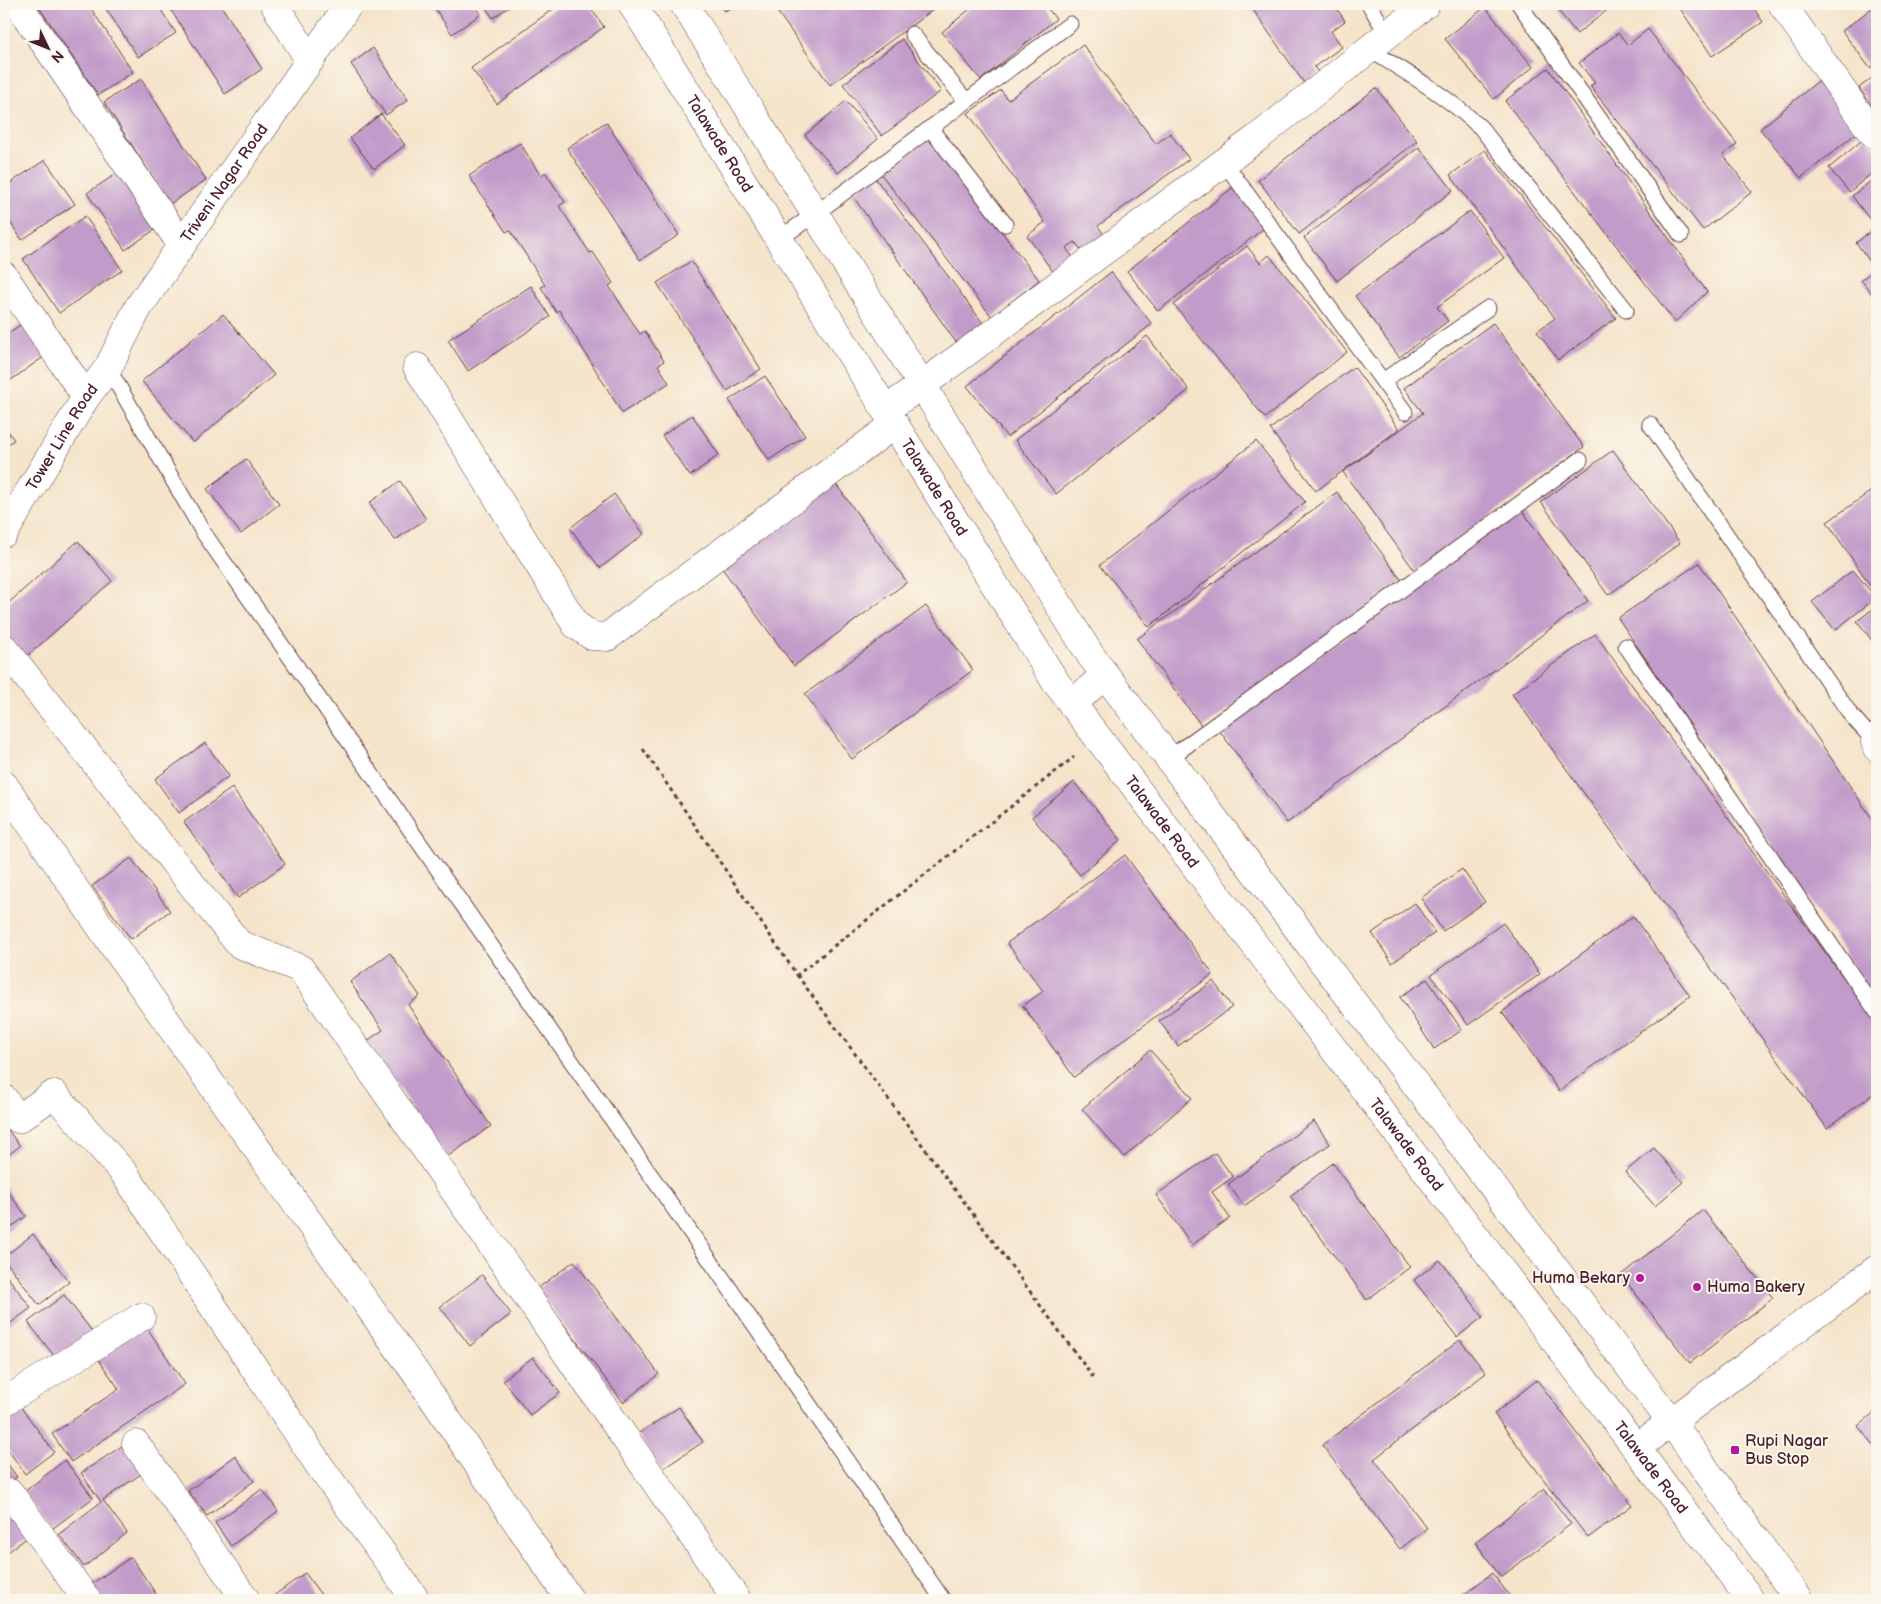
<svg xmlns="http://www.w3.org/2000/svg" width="1881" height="1604" viewBox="0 0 1881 1604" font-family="'Balsamiq Sans',sans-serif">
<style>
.building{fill:#c19bc9}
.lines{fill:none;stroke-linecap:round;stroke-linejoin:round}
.lane-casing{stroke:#643d43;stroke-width:17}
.street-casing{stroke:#643d43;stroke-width:29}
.secondary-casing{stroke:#643d43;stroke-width:29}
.primary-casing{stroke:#643d43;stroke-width:29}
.path{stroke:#643d43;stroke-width:3;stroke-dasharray:4 4;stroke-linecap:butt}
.lane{stroke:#fff;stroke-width:15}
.street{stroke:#fff;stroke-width:28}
.secondary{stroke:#fff;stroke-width:28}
.primary{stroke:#fff;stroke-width:28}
.poi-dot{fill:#b5179e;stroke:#fbf7ec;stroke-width:2}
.labels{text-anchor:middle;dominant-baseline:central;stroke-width:4;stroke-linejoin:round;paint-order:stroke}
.street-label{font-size:16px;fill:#4a1f2b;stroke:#fbf7ec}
.poi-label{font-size:16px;fill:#4a1f2b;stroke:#fbf7ec;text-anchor:start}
</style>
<rect width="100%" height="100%" fill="#fbf7ec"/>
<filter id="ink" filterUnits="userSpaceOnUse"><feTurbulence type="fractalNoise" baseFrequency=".02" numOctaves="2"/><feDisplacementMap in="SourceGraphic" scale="10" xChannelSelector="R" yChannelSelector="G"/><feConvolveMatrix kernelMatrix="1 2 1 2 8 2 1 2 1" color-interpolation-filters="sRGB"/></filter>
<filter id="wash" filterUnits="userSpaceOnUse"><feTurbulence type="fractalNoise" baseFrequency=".0096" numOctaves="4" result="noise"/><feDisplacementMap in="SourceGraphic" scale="20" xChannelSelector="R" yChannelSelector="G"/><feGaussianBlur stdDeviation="1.12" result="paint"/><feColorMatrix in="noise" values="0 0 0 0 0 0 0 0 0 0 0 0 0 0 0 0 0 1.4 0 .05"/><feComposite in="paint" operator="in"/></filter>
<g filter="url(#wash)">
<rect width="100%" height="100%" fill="#f4e4ca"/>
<g id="blocks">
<g class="building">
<path d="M 37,4 L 88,4 L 133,72 L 98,95 Z"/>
<path d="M 103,4 L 157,4 L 176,33 L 138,57 Z"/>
<path d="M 167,4 L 220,4 L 262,69 L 225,94 Z"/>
<path d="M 432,4 L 474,4 L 481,14 L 452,34 Z"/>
<path d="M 483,4 L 513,4 L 493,18 Z"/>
<path d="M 560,4 L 588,4 L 604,27 L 497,104 L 471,68 Z"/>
<path d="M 720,4 L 737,4 L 725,11 Z"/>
<path d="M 777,4 L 941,4 L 830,85 L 773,6 Z"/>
<path d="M 976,4 L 1044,4 L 1056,19 L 981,80 L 942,32 Z"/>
<path d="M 1249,4 L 1334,4 L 1345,21 L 1331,31 L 1342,47 L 1314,67 L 1319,73 L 1304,83 Z"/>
<path d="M 1553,4 L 1615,4 L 1577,34 Z"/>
<path d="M 1677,4 L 1751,4 L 1763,22 L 1712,56 Z"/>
<path d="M 1877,4 L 1877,63 L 1870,68 L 1842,31 Z"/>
<path d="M 1485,7 L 1533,67 L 1494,99 L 1445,39 Z"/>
<path d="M 4,26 L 8,33 L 4,36 Z"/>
<path d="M 1648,29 L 1737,144 L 1723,155 L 1752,192 L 1703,230 L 1590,86 L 1595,83 L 1579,63 L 1618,33 L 1628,45 Z"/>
<path d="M 902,39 L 941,91 L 882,136 L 843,84 Z"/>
<path d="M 1083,45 L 1156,144 L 1170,133 L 1189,159 L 1098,226 L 1107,239 L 1085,255 L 1075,242 L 1066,248 L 1077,263 L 1057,277 L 1027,236 L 1045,222 L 968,113 L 1001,90 L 1008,100 Z"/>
<path d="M 373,48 L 408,100 L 386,115 L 351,64 Z"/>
<path d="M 1548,68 L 1707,292 L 1675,322 L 1505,101 Z"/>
<path d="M 1877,74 L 1877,112 L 1859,88 Z"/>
<path d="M 141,79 L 206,180 L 170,204 L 104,102 Z"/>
<path d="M 1818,81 L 1859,131 L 1801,178 L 1760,129 Z"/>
<path d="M 1376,88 L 1417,141 L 1299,234 L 1258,180 Z"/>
<path d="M 846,101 L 878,139 L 838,173 L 805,135 Z"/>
<path d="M 381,114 L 405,145 L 374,169 L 350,138 Z"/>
<path d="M 606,122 L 679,235 L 640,260 L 567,148 Z"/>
<path d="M 927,136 L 1039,280 L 992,317 L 880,173 Z"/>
<path d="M 1866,137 L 1877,150 L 1877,169 L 1849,192 L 1829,168 Z"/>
<path d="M 520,143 L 541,176 L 545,172 L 565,202 L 559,206 L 590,253 L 593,252 L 613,283 L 609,286 L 640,334 L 645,331 L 664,361 L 658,365 L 669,383 L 622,413 L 559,310 L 556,312 L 541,287 L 545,285 L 510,230 L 506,232 L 469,176 Z"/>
<path d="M 1419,147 L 1453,190 L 1337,281 L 1304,238 Z"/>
<path d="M 1485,150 L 1616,318 L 1558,360 L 1537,331 L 1555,318 L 1450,175 Z"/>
<path d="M 45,160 L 75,204 L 22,240 L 4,213 L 4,187 Z"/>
<path d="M 125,168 L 163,224 L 125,250 L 87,193 Z"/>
<path d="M 873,175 L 985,326 L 958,345 L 852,195 Z"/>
<path d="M 1877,176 L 1877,222 L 1874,225 L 1852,196 Z"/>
<path d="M 1236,185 L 1267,226 L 1158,311 L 1127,271 Z"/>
<path d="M 1470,211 L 1504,258 L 1437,307 L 1448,321 L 1399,357 L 1355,296 Z"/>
<path d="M 85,216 L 122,270 L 59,313 L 23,259 Z"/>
<path d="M 1877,226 L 1877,260 L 1872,264 L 1856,243 Z"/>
<path d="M 1247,246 L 1260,263 L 1269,255 L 1347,352 L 1265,418 L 1174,305 Z"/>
<path d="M 691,261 L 761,369 L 727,391 L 657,283 Z"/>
<path d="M 1877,267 L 1877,300 L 1861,280 Z"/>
<path d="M 1111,272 L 1152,324 L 1007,437 L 967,386 Z"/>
<path d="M 531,286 L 550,317 L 468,371 L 448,340 Z"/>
<path d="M 223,314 L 274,375 L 193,443 L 142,381 Z"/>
<path d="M 29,319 L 52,351 L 4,385 L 4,336 Z"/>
<path d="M 1493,323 L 1584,447 L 1415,571 L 1343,472 L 1423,413 L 1404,388 Z"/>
<path d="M 1147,336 L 1189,390 L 1056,494 L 1015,440 Z"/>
<path d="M 1354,367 L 1399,429 L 1316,491 L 1270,429 Z"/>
<path d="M 765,376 L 805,436 L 769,460 L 729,400 Z"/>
<path d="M 692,415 L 719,455 L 690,476 L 662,436 Z"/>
<path d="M 4,425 L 14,440 L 4,447 Z"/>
<path d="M 1256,441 L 1305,502 L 1149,627 L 1100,565 Z"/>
<path d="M 1613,450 L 1680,543 L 1608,595 L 1541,502 Z"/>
<path d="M 246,459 L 279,504 L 241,534 L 207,489 Z"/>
<path d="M 830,476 L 907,582 L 794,666 L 716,560 Z"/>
<path d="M 400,481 L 426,519 L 395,540 L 369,503 Z"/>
<path d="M 1877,487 L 1877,588 L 1874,591 L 1827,522 Z"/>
<path d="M 1337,492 L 1402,581 L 1203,728 L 1137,639 Z"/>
<path d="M 614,494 L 644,534 L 600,568 L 570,528 Z"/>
<path d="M 1520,508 L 1588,601 L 1287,823 L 1219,730 Z"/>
<path d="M 78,541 L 112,581 L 26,657 L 4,632 L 4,607 Z"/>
<path d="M 1699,563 L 1877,826 L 1877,1001 L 1618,618 Z"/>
<path d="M 1853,570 L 1876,598 L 1835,630 L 1812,602 Z"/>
<path d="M 926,606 L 973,670 L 852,759 L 805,694 Z"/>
<path d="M 1877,606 L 1877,647 L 1857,621 Z"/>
<path d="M 1595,634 L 1877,1024 L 1877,1091 L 1827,1128 L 1512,694 Z"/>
<path d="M 205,743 L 229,776 L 179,813 L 155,779 Z"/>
<path d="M 1074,782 L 1121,840 L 1080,875 L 1032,817 Z"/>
<path d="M 232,788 L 285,864 L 238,898 L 184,822 Z"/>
<path d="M 4,797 L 16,815 L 4,824 Z"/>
<path d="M 1125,855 L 1213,974 L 1074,1077 L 1023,1006 L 1043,991 L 1007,943 Z"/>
<path d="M 131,858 L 170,911 L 131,939 L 92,886 Z"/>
<path d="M 1462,869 L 1485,902 L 1443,931 L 1421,898 Z"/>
<path d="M 1415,903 L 1435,933 L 1392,963 L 1372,933 Z"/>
<path d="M 1633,916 L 1690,996 L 1559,1091 L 1502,1012 Z"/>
<path d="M 1503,923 L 1540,974 L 1468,1025 L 1431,975 Z"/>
<path d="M 390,953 L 420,996 L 408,1005 L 491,1126 L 447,1157 L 367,1041 L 383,1030 L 350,982 Z"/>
<path d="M 1427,979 L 1462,1030 L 1434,1049 L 1400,997 Z"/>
<path d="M 1213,981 L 1232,1007 L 1178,1046 L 1159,1021 Z"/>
<path d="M 1150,1050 L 1192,1098 L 1124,1157 L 1082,1109 Z"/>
<path d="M 1314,1121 L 1330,1144 L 1244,1206 L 1228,1184 Z"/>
<path d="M 4,1125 L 20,1146 L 4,1158 Z"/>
<path d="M 1654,1148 L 1683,1182 L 1655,1206 L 1625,1172 Z"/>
<path d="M 1215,1153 L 1233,1177 L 1212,1192 L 1230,1218 L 1192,1245 L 1156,1195 Z"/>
<path d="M 1333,1163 L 1410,1267 L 1367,1300 L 1290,1196 Z"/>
<path d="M 4,1186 L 26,1216 L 4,1233 Z"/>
<path d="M 1703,1210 L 1773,1298 L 1690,1363 L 1621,1275 Z"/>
<path d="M 33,1234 L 69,1282 L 39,1305 L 4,1259 L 4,1257 Z"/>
<path d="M 1440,1260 L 1483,1317 L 1457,1337 L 1414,1280 Z"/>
<path d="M 574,1261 L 659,1374 L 623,1402 L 537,1289 Z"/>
<path d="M 4,1272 L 31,1308 L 4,1328 Z"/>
<path d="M 482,1275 L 511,1314 L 470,1346 L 440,1307 Z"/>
<path d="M 64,1295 L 94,1334 L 58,1361 L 28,1322 Z"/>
<path d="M 145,1325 L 185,1384 L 71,1462 L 52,1434 L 119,1389 L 97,1357 Z"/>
<path d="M 1460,1340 L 1486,1373 L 1374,1459 L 1427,1528 L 1400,1549 L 1322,1445 Z"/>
<path d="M 533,1357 L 560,1393 L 530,1415 L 503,1380 Z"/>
<path d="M 1537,1380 L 1632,1505 L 1588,1538 L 1494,1414 Z"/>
<path d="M 20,1406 L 54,1452 L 25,1474 L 4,1444 L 4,1418 Z"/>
<path d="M 679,1407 L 703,1442 L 661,1470 L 638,1434 Z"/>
<path d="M 1877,1410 L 1877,1450 L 1858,1426 Z"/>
<path d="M 125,1444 L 144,1472 L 103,1500 L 127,1533 L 84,1567 L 59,1534 L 101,1502 L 81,1473 Z"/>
<path d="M 235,1456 L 254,1481 L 207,1516 L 188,1491 Z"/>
<path d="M 4,1459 L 17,1477 L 4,1486 Z"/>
<path d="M 65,1460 L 93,1498 L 52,1529 L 24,1492 Z"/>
<path d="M 262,1489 L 278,1511 L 231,1546 L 215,1523 Z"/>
<path d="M 1544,1489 L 1571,1524 L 1501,1577 L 1475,1542 Z"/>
<path d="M 4,1504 L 28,1537 L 4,1555 Z"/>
<path d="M 131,1557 L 160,1600 L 100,1600 L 90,1585 Z"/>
<path d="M 305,1573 L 325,1600 L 268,1600 Z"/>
<path d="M 1492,1573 L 1513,1600 L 1457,1600 Z"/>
</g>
</g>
</g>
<g filter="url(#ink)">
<use href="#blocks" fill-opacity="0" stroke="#643d43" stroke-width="1"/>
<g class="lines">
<defs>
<g id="lane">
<path d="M 1369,4 L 1387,34"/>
<path d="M 1519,4 L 1681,235"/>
<path d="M 912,34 L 966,101"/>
<path d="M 1368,49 C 1408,73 1447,96 1481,128 L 1626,310"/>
<path d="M 930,128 L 1005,224"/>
<path d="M 1224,162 L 1405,412"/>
<path d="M 779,239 L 815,214 L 1070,24"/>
<path d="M 108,368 L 203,532 L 730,1289 L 943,1600"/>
<path d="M 1383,381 L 1488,308"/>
<path d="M 1650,424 L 1851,715 L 1875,742"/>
<path d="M 1626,646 L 1877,1012"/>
<path d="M 1168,759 L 1580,460"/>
</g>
<g id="street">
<path d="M 18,4 L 181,244"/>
<path d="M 274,4 L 310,61"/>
<path d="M 1782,4 L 1870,130 L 1877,136"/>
<path d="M 4,276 L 86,397"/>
<path d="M 417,367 L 576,625 L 592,636 L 607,637 L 895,424"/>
<path d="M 885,410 L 922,385 L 1257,138 L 1426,4"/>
<path d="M 4,648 L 239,944 L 301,969 L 737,1600"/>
<path d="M 1877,736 L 1875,742 L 1877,748"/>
<path d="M 4,785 L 115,948 L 415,1372 L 570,1600"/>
<path d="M 4,1099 L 18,1119 L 54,1094 L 124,1173 L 321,1468 L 416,1600"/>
<path d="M 4,1402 L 141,1317"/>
<path d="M 136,1444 L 246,1600"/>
<path d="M 1636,1448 L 1877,1269"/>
<path d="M 10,1493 L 87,1600"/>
</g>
<g id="secondary">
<path id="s1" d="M 4,533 L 86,397 L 108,368 L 138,308 L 349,4"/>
<path d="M 1072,704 L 1105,675"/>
</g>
<g id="primary">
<path id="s2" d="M 632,4 L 1055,681 L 1751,1600"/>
<path d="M 684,4 L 1091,656 L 1672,1423 L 1799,1600"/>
</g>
</defs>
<use href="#lane" class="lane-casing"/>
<use href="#street" class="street-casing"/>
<use href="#secondary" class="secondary-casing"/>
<use href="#primary" class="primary-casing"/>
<g class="path">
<path d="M 643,749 L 797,975 L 1074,757"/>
<path d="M 797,975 L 1093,1377"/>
</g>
<use href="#lane" class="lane"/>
<use href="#street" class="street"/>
<use href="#secondary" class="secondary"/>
<use href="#primary" class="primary"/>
</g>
</g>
<g class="poi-dot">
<circle cx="1640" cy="1278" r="5"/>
<circle cx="1697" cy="1287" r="5"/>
<rect x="1730" y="1445" width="10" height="10" rx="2.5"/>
</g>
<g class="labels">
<g class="street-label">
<text stroke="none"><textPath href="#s2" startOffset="165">Talawade Road</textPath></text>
<text stroke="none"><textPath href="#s1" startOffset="414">Triveni Nagar Road</textPath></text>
<text stroke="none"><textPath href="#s1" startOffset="112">Tower Line Road</textPath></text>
<text stroke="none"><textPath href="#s2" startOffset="570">Talawade Road</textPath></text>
<text stroke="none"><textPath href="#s2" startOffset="975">Talawade Road</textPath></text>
<text stroke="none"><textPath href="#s2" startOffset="1380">Talawade Road</textPath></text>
<text stroke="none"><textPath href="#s2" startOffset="1785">Talawade Road</textPath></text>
</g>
<g class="poi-label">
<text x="1630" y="1278" text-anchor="end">Huma Bekary</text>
<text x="1707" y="1287">Huma Bakery</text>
<text x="1745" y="1441">Rupi Nagar<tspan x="1745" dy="18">Bus Stop</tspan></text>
</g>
</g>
<rect width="1881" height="1604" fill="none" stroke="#fbf7ec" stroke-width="20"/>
<g transform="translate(48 48) rotate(133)" stroke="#fbf7ec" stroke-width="4" paint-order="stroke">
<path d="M0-4L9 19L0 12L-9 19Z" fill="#4a1f2b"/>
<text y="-8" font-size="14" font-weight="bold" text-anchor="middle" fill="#4a1f2b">N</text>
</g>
</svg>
